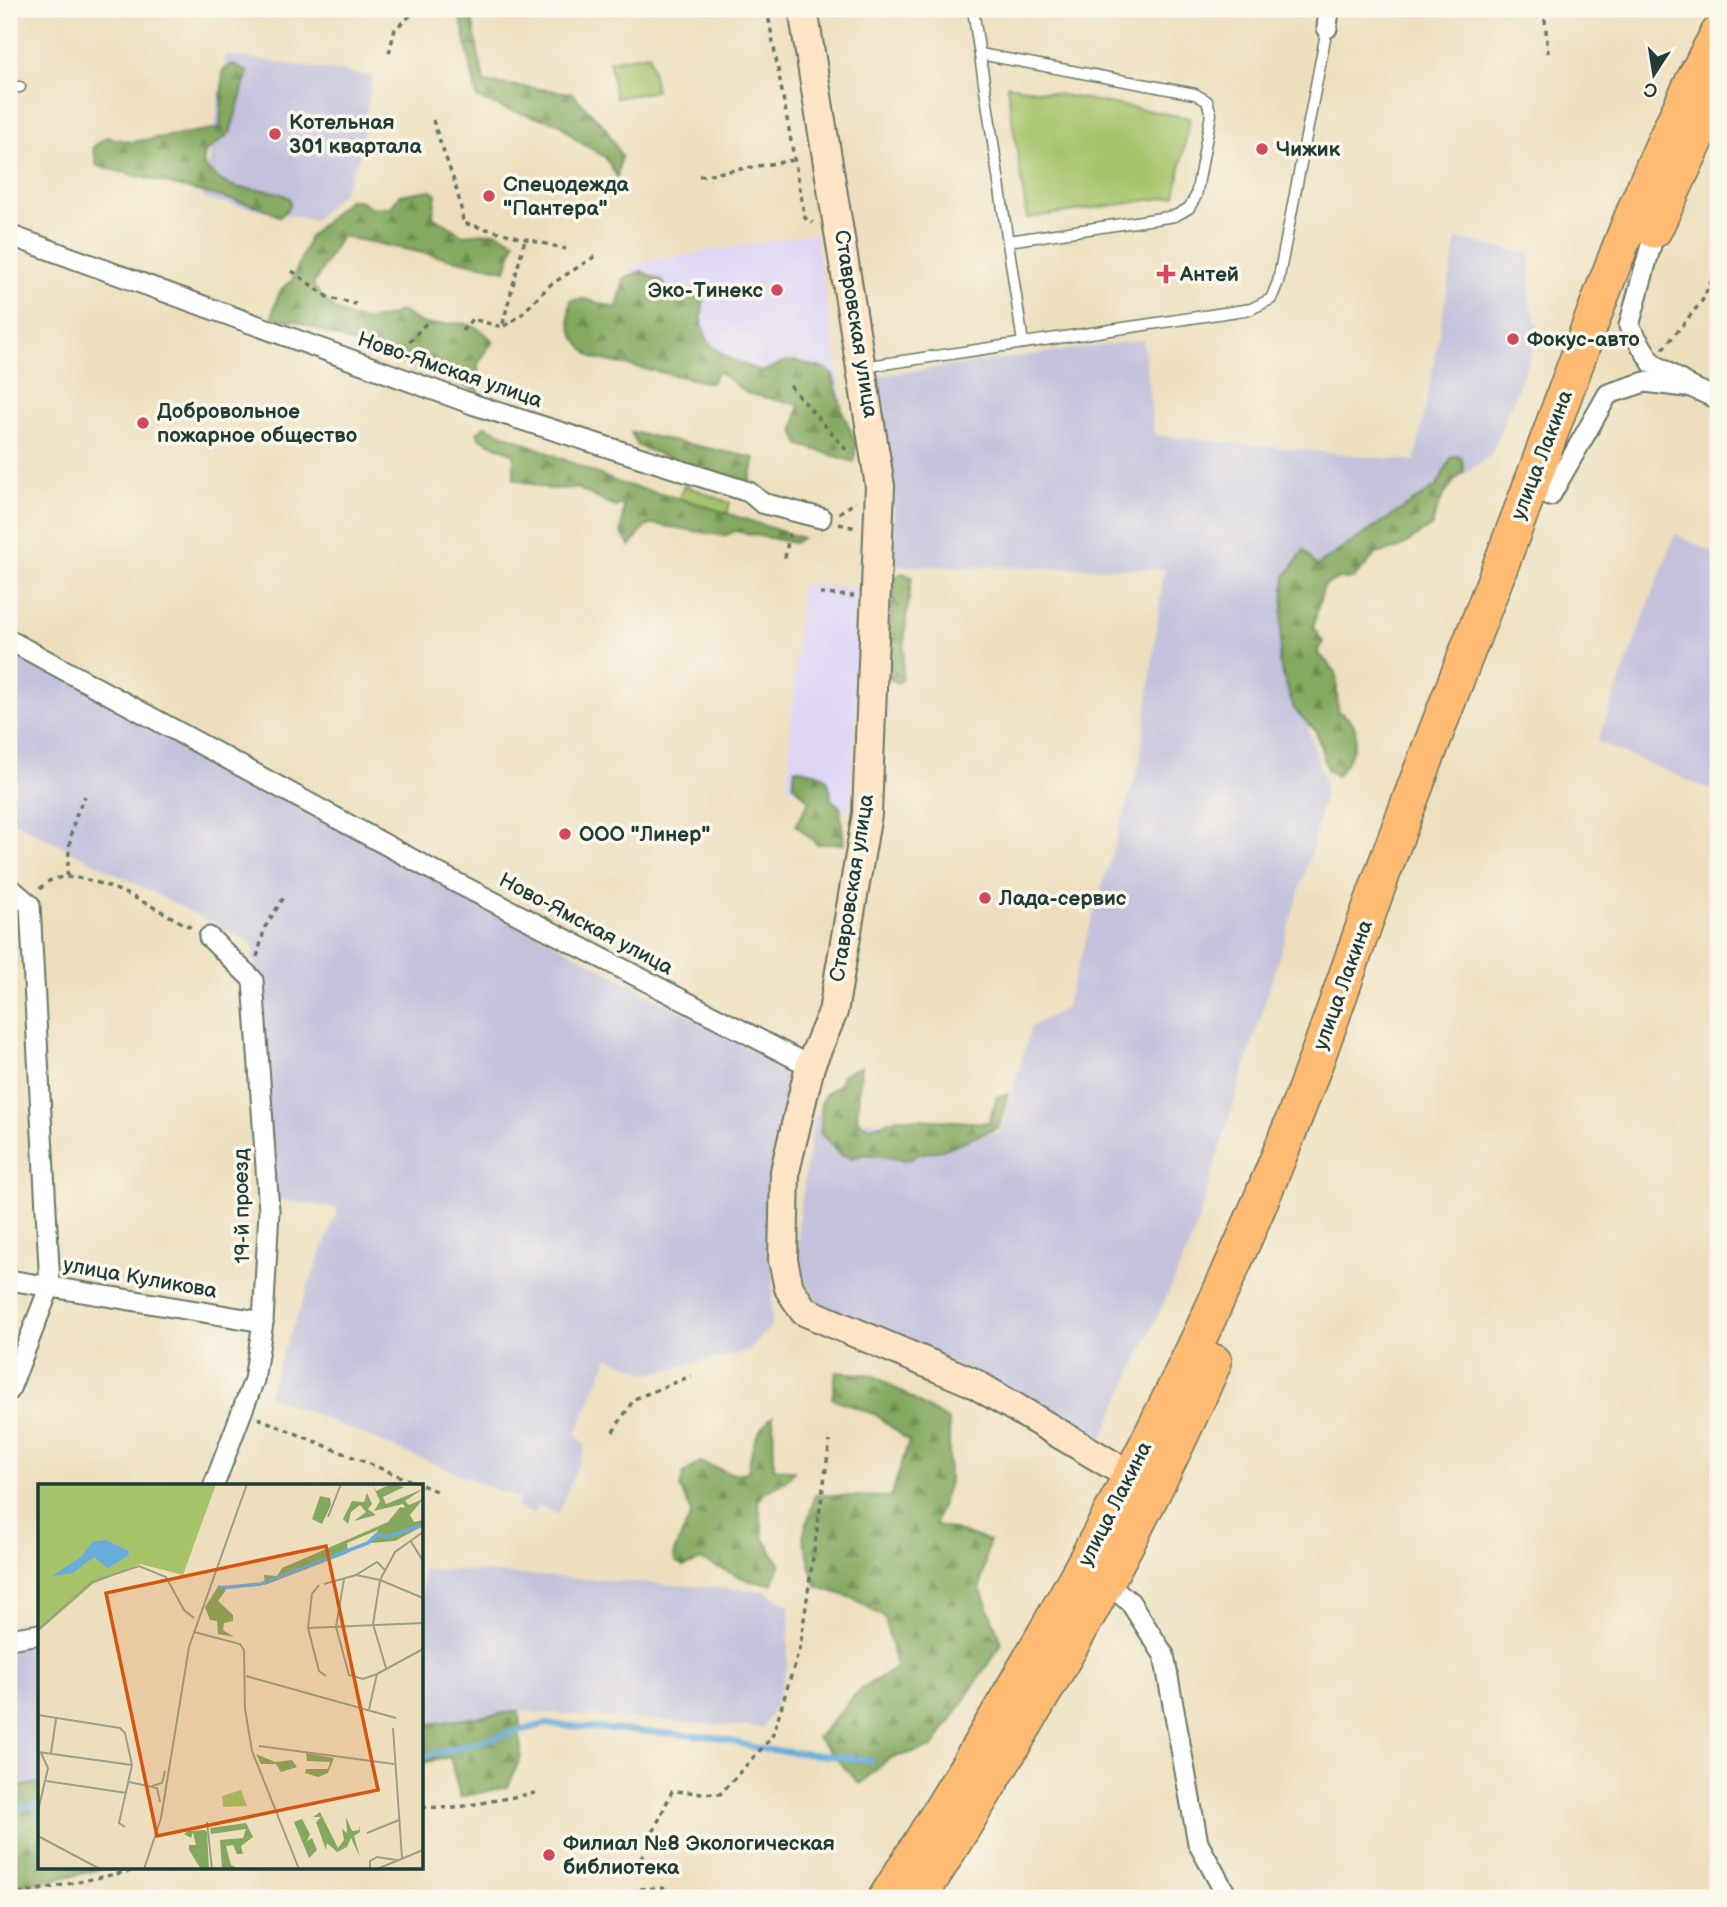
<svg xmlns="http://www.w3.org/2000/svg" width="1727" height="1907" viewBox="0 0 1727 1907" font-family="'Balsamiq Sans',sans-serif">
<style>
.built{fill:#ded5f5}
.industrial{fill:#c3c1db}
.green{fill:#a6c36a;stroke:#62804f;stroke-width:2}
.forest{fill:url(#forest-firs);stroke:#527349;stroke-width:2}
.lines{fill:none;stroke-linecap:round;stroke-linejoin:round}
.stream{stroke:#68acdd;stroke-width:6}
.lane-casing{stroke:#677664;stroke-width:13}
.street-casing{stroke:#677664;stroke-width:23}
.secondary-casing{stroke:#677664;stroke-width:32}
.highway-casing{stroke:#677664;stroke-width:38}
.path{stroke:#677664;stroke-width:3.5;stroke-dasharray:5 5;stroke-linecap:butt}
.lane{stroke:#fff;stroke-width:10}
.street{stroke:#fff;stroke-width:19}
.secondary{stroke:#ffe4c6;stroke-width:28}
.highway{stroke:#ffbb71;stroke-width:35}
.poi-dot{fill:#d1495b;stroke:#fbf7ec;stroke-width:2.5}
.labels{text-anchor:middle;dominant-baseline:central;stroke-width:7;stroke-linejoin:round;paint-order:stroke}
.poi-label{font-size:21px;font-weight:bold;fill:#1f3d34;stroke:#fbf7ec;text-anchor:start}
.street-label{font-size:21px;fill:#1f3d34;stroke:#fbf7ec}
.inset-river{fill:none;stroke:#68acdd;stroke-width:3.5}
.inset-road{fill:none;stroke:#9b9e86;stroke-width:2}
.view{fill:#d45610;fill-opacity:0.15;stroke:#d45610;stroke-width:3.5}
.inset-edge{fill:none;stroke:#1f3d34;stroke-width:3.5}
</style>
<defs>
<pattern id="forest-firs" width="22" height="20" patternUnits="userSpaceOnUse" patternTransform="scale(1.75)"><rect width="22" height="20" fill="#84a95e"/><path d="M5 1l3.5 6h-7zM16 11l3.5 6h-7z" fill="#6b8b4e"/></pattern>
</defs>
<rect width="100%" height="100%" fill="#fbf7ec"/>
<filter id="ink" filterUnits="userSpaceOnUse"><feTurbulence type="fractalNoise" baseFrequency=".0143" numOctaves="2"/><feDisplacementMap in="SourceGraphic" scale="14" xChannelSelector="R" yChannelSelector="G"/><feConvolveMatrix kernelMatrix="1 2 1 2 8 2 1 2 1" color-interpolation-filters="sRGB"/></filter>
<filter id="wash" filterUnits="userSpaceOnUse"><feTurbulence type="fractalNoise" baseFrequency=".00686" numOctaves="4" result="noise"/><feDisplacementMap in="SourceGraphic" scale="28" xChannelSelector="R" yChannelSelector="G"/><feGaussianBlur stdDeviation="1.57" result="paint"/><feColorMatrix in="noise" values="0 0 0 0 0 0 0 0 0 0 0 0 0 0 0 0 0 1.4 0 .05"/><feComposite in="paint" operator="in"/></filter>
<g filter="url(#wash)">
<rect width="100%" height="100%" fill="#eddfbd"/>
<g class="built">
<path d="M 815,233 L 843,401 L 722,354 L 627,309 L 633,264 Z"/>
<path d="M 801,584 L 864,588 L 850,811 L 787,787 Z"/>
</g>
<g class="industrial">
<path d="M 226,55 L 373,76 L 358,160 L 342,193 L 314,220 L 203,199 Z"/>
<path d="M 1457,239 L 1531,254 L 1530,305 L 1540,332 L 1491,455 L 1297,593 L 1288,659 L 1326,788 L 1312,850 L 1192,1240 L 1101,1441 L 946,1361 L 821,1309 L 799,1270 L 798,1224 L 814,1116 L 1000,1133 L 1031,1027 L 1065,1008 L 1140,761 L 1164,569 L 893,566 L 894,485 L 875,376 L 1143,340 L 1154,435 L 1415,461 Z"/>
<path d="M 1675,534 L 1718,555 L 1718,793 L 1597,742 Z"/>
<path d="M 9,647 L 795,1073 L 774,1226 L 771,1326 L 749,1351 L 649,1374 L 608,1357 L 576,1434 L 586,1446 L 558,1514 L 538,1506 L 534,1515 L 516,1507 L 519,1499 L 267,1395 L 338,1209 L 271,1198 L 253,944 L 9,819 Z"/>
<path d="M 422,1568 L 765,1591 L 790,1606 L 787,1666 L 775,1706 L 762,1728 L 519,1711 L 422,1725 Z"/>
<path d="M 40,1637 L 40,1783 L 9,1789 L 9,1642 Z"/>
</g>
<g class="green">
<path d="M 649,54 L 656,91 L 616,98 L 609,61 Z"/>
<path d="M 1007,85 L 1190,118 L 1175,196 L 1027,218 Z"/>
<path d="M 684,485 L 730,503 L 724,527 L 674,511 Z"/>
</g>
<g class="forest">
<path d="M 459,9 L 470,9 L 484,82 L 572,93 L 605,127 L 621,156 L 617,177 L 605,157 L 576,140 L 559,123 L 508,110 L 477,98 Z"/>
<path d="M 231,64 L 248,72 L 230,133 L 205,153 L 203,164 C 235,204 263,179 290,199 L 290,206 L 280,217 L 261,207 L 97,166 L 93,147 L 107,137 L 131,142 L 220,128 L 223,71 Z"/>
<path d="M 430,190 L 436,194 L 433,216 L 463,235 L 496,232 L 515,241 L 506,270 L 341,236 L 313,285 C 335,317 364,330 401,311 C 409,316 418,323 426,324 C 457,326 469,315 493,341 L 478,364 L 479,392 L 296,321 L 272,319 C 274,305 278,287 292,281 L 310,236 L 348,200 L 359,200 L 372,208 L 391,207 L 400,195 Z"/>
<path d="M 641,271 L 662,281 L 674,299 L 685,299 L 696,288 L 704,299 C 693,349 725,357 763,372 L 783,362 L 796,361 L 826,369 L 833,375 L 843,413 L 856,444 L 854,462 L 800,445 L 794,431 L 799,405 L 746,393 L 721,373 L 717,373 L 711,383 L 594,358 C 574,344 565,325 571,300 L 584,299 L 617,308 L 624,278 Z"/>
<path d="M 485,426 L 619,483 L 696,503 L 802,538 L 794,543 L 735,531 L 724,536 L 653,524 L 645,527 L 630,546 L 621,533 L 624,504 L 615,507 L 577,488 L 549,489 L 514,479 L 514,454 L 479,438 L 477,432 Z"/>
<path d="M 631,432 L 755,458 L 748,488 L 638,446 Z"/>
<path d="M 1452,456 L 1461,457 L 1464,471 C 1447,487 1437,503 1432,526 L 1399,548 L 1376,554 L 1353,579 L 1337,579 L 1324,585 L 1313,627 L 1323,642 L 1317,652 L 1336,672 L 1338,711 C 1342,714 1349,718 1352,722 C 1363,736 1346,767 1336,776 L 1327,769 L 1316,731 L 1294,709 L 1279,662 L 1285,577 L 1304,550 L 1316,566 L 1437,486 Z"/>
<path d="M 902,573 L 912,577 L 906,618 L 902,678 L 898,683 L 886,677 L 885,665 L 895,577 Z"/>
<path d="M 795,768 C 820,774 830,770 831,799 L 840,807 L 844,844 L 817,844 L 796,825 L 809,801 L 793,784 Z"/>
<path d="M 861,1066 L 857,1118 L 860,1123 L 871,1127 L 898,1118 L 988,1123 L 997,1097 L 1008,1094 L 999,1127 L 942,1150 L 922,1153 L 906,1160 L 865,1154 L 852,1158 L 842,1155 L 820,1133 C 826,1110 810,1100 839,1085 L 842,1075 Z"/>
<path d="M 836,1372 L 873,1375 L 949,1421 L 949,1482 L 935,1524 L 989,1541 L 980,1588 L 1002,1643 L 933,1747 L 888,1759 L 860,1784 L 817,1738 L 860,1689 L 896,1668 L 885,1618 L 855,1599 L 816,1586 L 803,1537 L 815,1495 L 891,1497 L 909,1441 L 876,1415 L 832,1398 Z"/>
<path d="M 773,1416 L 774,1468 L 794,1471 C 784,1488 766,1486 758,1501 L 764,1539 L 780,1564 L 773,1584 L 750,1581 L 701,1560 L 683,1567 L 675,1562 L 674,1552 L 692,1513 L 680,1487 L 684,1473 L 700,1462 L 733,1474 L 748,1472 C 752,1448 753,1433 773,1416 Z"/>
<path d="M 519,1711 L 521,1756 L 508,1787 L 460,1797 L 450,1757 L 422,1763 L 422,1725 Z"/>
<path d="M 40,1783 L 40,1867 L 112,1867 L 9,1889 L 9,1789 Z"/>
</g>
<g class="lines">
<g class="stream">
<path d="M 422,1757 L 545,1724 L 715,1737 L 761,1749 L 870,1760"/>
<path d="M 9,1810 L 40,1804"/>
</g>
</g>
</g>
<g filter="url(#ink)">
<g class="lines">
<defs>
<g id="lane">
<path d="M 973,9 L 1023,343"/>
<path d="M 980,54 L 1195,94 L 1207,101 L 1211,114 L 1196,196 L 1189,208 L 1175,216 L 1008,241"/>
<path d="M 9,87 L 20,87"/>
<path d="M 863,367 L 1251,309 L 1271,299 L 1278,282 L 1327,28"/>
</g>
<g id="street">
<path d="M 1327,28 L 1329,9"/>
<path d="M 1657,223 L 1629,326 L 1652,363 L 1693,388 L 1718,399"/>
<path d="M 9,235 L 475,405 L 749,492 L 762,503 L 821,518"/>
<path d="M 1550,496 L 1608,394 L 1645,382 L 1685,387"/>
<path d="M 9,640 L 434,871 L 810,1066"/>
<path d="M 9,887 L 30,905 L 50,1286 L 9,1391"/>
<path d="M 209,937 L 253,980 L 269,1211 L 263,1322 L 254,1380 L 214,1485"/>
<path d="M 9,1280 L 263,1322"/>
<path d="M 1104,1581 L 1130,1602 L 1164,1655 L 1198,1843 L 1228,1898"/>
<path d="M 9,1639 L 40,1634"/>
</g>
<path id="secondary" d="M 803,9 L 880,486 L 867,814 L 833,1012 L 810,1066 L 785,1171 L 783,1260 L 789,1288 L 804,1311 L 972,1382 L 1129,1475"/>
<g id="highway">
<path d="M 1654,230 L 1718,93"/>
<path d="M 886,1898 C 1043,1650 1188,1390 1295,1116 C 1328,1033 1355,948 1386,864 C 1436,729 1490,596 1540,461 C 1593,317 1644,169 1718,34"/>
<path d="M 919,1898 C 1026,1727 1134,1547 1214,1362"/>
</g>
</defs>
<use href="#lane" class="lane-casing"/>
<use href="#street" class="street-casing"/>
<use href="#secondary" class="secondary-casing"/>
<use href="#highway" class="highway-casing"/>
<g class="path">
<path d="M 767,9 L 805,218 L 813,223"/>
<path d="M 1544,9 L 1548,53"/>
<path d="M 389,53 L 395,29 L 418,9"/>
<path d="M 433,120 C 443,154 460,188 463,223 L 566,249"/>
<path d="M 699,176 L 794,160"/>
<path d="M 538,178 L 580,188"/>
<path d="M 292,271 L 329,298 L 356,304"/>
<path d="M 504,326 L 520,316 L 550,285 L 597,255"/>
<path d="M 462,331 L 472,319 L 502,327 L 525,239"/>
<path d="M 1663,349 L 1702,301 L 1718,267"/>
<path d="M 396,357 L 427,322"/>
<path d="M 790,386 L 850,454"/>
<path d="M 839,513 L 856,502"/>
<path d="M 839,524 L 856,528"/>
<path d="M 785,558 L 790,529"/>
<path d="M 820,594 L 854,596"/>
<path d="M 67,876 C 70,843 69,826 85,796"/>
<path d="M 40,889 C 67,852 162,913 192,928"/>
<path d="M 257,957 L 265,927 L 284,897"/>
<path d="M 258,1418 L 421,1485"/>
<path d="M 613,1432 L 634,1399 L 691,1376"/>
<path d="M 422,1485 L 438,1492"/>
<path d="M 422,1807 L 454,1808 L 535,1793"/>
<path d="M 637,1868 L 672,1791 L 720,1794 L 772,1737 L 800,1647 L 830,1441"/>
<path d="M 640,1889 L 663,1888 L 679,1898"/>
<path d="M 9,1896 L 150,1867"/>
</g>
<use href="#lane" class="lane"/>
<use href="#street" class="street"/>
<use href="#secondary" class="secondary"/>
<use href="#highway" class="highway"/>
</g>
</g>
<g class="poi-dot">
<circle cx="275" cy="134" r="7"/>
<circle cx="1262" cy="149" r="7"/>
<circle cx="489" cy="196" r="7"/>
<path d="M1162.5 263.5h7v7h7v7h-7v7h-7v-7h-7v-7h7z"/>
<circle cx="777" cy="290" r="7"/>
<circle cx="1513" cy="339" r="7"/>
<circle cx="143" cy="423" r="7"/>
<circle cx="565" cy="834" r="7"/>
<circle cx="985" cy="898" r="7"/>
<circle cx="549" cy="1855" r="7"/>
</g>
<g class="labels">
<g class="poi-label">
<text x="289" y="122">Котельная<tspan x="289" dy="24">301 квартала</tspan></text>
<text x="1276" y="149">Чижик</text>
<text x="503" y="184">Спецодежда<tspan x="503" dy="24">"Пантера"</tspan></text>
<text x="1180" y="274">Антей</text>
<text x="763" y="290" text-anchor="end">Эко-Тинекс</text>
<text x="1527" y="339">Фокус-авто</text>
<text x="157" y="411">Добровольное<tspan x="157" dy="24">пожарное общество</tspan></text>
<text x="579" y="834">ООО "Линер"</text>
<text x="999" y="898">Лада-сервис</text>
<text x="563" y="1843">Филиал №8 Экологическая<tspan x="563" dy="24">библиотека</tspan></text>
</g>
<g class="street-label">
<text transform="translate(856 324) rotate(81)">Ставровская улица</text>
<text transform="translate(450 370) rotate(19)">Ново-Ямская улица</text>
<text transform="translate(1542 455) rotate(-69)">улица Лакина</text>
<text transform="translate(852 888) rotate(-81)">Ставровская улица</text>
<text transform="translate(586 924) rotate(28)">Ново-Ямская улица</text>
<text transform="translate(1343 985) rotate(-70)">улица Лакина</text>
<text transform="translate(242 1206) rotate(-91)">19-й проезд</text>
<text transform="translate(140 1278) rotate(10)">улица Куликова</text>
<text transform="translate(1115 1504) rotate(-63)">улица Лакина</text>
</g>
</g>
<g transform="translate(38 1484)">
<rect width="385" height="385" fill="#eddfbd"/>
<path d="M 203,306 L 209,322 L 185,323 L 184,312 Z" fill="#a6c36a"/>
<path d="M 334,0 L 338,7 L 353,0 L 366,3 L 345,13 L 348,20 L 385,5 L 367,17 L 371,21 L 385,15 L 372,31 L 376,38 L 385,36 L 385,42 L 357,57 L 332,59 L 340,46 L 309,59 L 310,69 L 227,101 L 226,91 L 239,92 L 244,84 L 350,38 L 362,23 L 367,24 L 365,20 L 336,27 L 342,17 ZM 329,9 L 334,20 L 330,25 L 338,31 L 316,37 L 328,28 L 322,21 L 313,28 L 310,40 L 305,35 L 314,17 L 326,18 ZM 282,12 L 292,14 L 293,21 L 284,40 L 274,35 ZM 181,101 L 188,106 L 180,117 L 195,131 L 195,137 L 186,139 L 185,146 L 196,153 L 180,150 L 179,137 L 172,136 L 167,123 ZM 268,269 L 296,274 L 290,289 L 280,293 L 267,289 L 268,285 L 290,285 L 292,278 L 269,277 ZM 218,270 L 237,278 L 254,276 L 259,283 L 243,288 L 238,280 L 223,280 ZM 282,328 L 300,364 L 306,356 L 304,345 L 309,349 L 308,333 L 314,347 L 321,346 L 321,340 L 322,348 L 316,352 L 322,373 L 313,354 L 309,363 L 299,368 L 289,359 L 288,366 L 278,338 L 283,333 L 275,333 ZM 264,335 L 272,350 L 269,357 L 274,354 L 279,366 L 271,374 L 256,338 ZM 208,339 L 215,353 L 203,362 L 205,370 L 199,370 L 195,361 L 188,362 L 193,381 L 201,385 L 184,385 L 182,356 L 205,354 L 208,345 L 173,350 L 172,344 ZM 167,346 L 169,348 L 171,385 L 163,385 L 151,366 L 151,361 L 158,361 L 155,348 L 153,354 L 146,350 L 150,347 Z" fill="#84a95e"/>
<path d="M 0,0 L 178,0 L 145,91 L 102,80 L 55,100 L 0,148 Z" fill="#a6c36a"/>
<path d="M 68,56 L 91,67 L 90,72 L 70,84 L 56,73 L 35,89 L 14,92 L 43,73 L 54,58 Z" fill="#68acdd"/>
<path class="inset-river" d="M 181,104 L 223,100 L 330,59 L 338,51 L 349,53 L 385,41"/>
<path class="inset-road" d="M 290,33 L 303,0M 372,56 L 385,77M 318,91 L 342,96 L 385,114M 306,95 L 298,143 L 311,191 L 325,195 L 339,190 L 385,165M 286,100 L 318,91 L 339,78 L 347,86M 281,101 L 274,110 L 270,144 L 281,187 L 288,192M 270,144 L 385,139M 0,146 L 54,98 L 101,82 L 128,93 L 146,126 L 156,134M 156,148 L 202,160 L 206,166 L 207,225 L 214,267 L 261,385M 348,184 L 335,140 L 342,96 L 357,68 L 385,48M 208,192 L 358,234M 331,225 L 339,190M 0,231 L 82,244 L 87,249 L 94,281 L 81,339 L 87,343M 355,244 L 364,374M 221,262 L 356,280M 0,268 L 94,281M 13,269 L 18,235M 8,297 L 89,309M 91,298 L 119,304 L 122,318M 114,302 L 124,299 L 127,287M 0,327 L 10,284 L 3,269M 169,338 L 174,385M 329,349 L 361,336M 0,352 L 62,385M 106,385 L 123,334 L 151,163 L 209,0M 332,385 L 332,377 L 339,373 L 359,376M 339,385 L 385,366"/>
<path class="view" d="M 288,62 L 340,306 L 119,352 L 68,109 Z"/>
<rect width="385" height="385" class="inset-edge"/>
</g>
<rect width="1727" height="1907" fill="none" stroke="#fbf7ec" stroke-width="35"/>
<g transform="translate(1654 74) rotate(192)" stroke="#fbf7ec" stroke-width="5" paint-order="stroke">
<path d="M0-5L12 26L0 18L-12 26Z" fill="#1f3d34"/>
<text y="-10" font-size="19" font-weight="bold" text-anchor="middle" fill="#1f3d34">С</text>
</g>
</svg>
